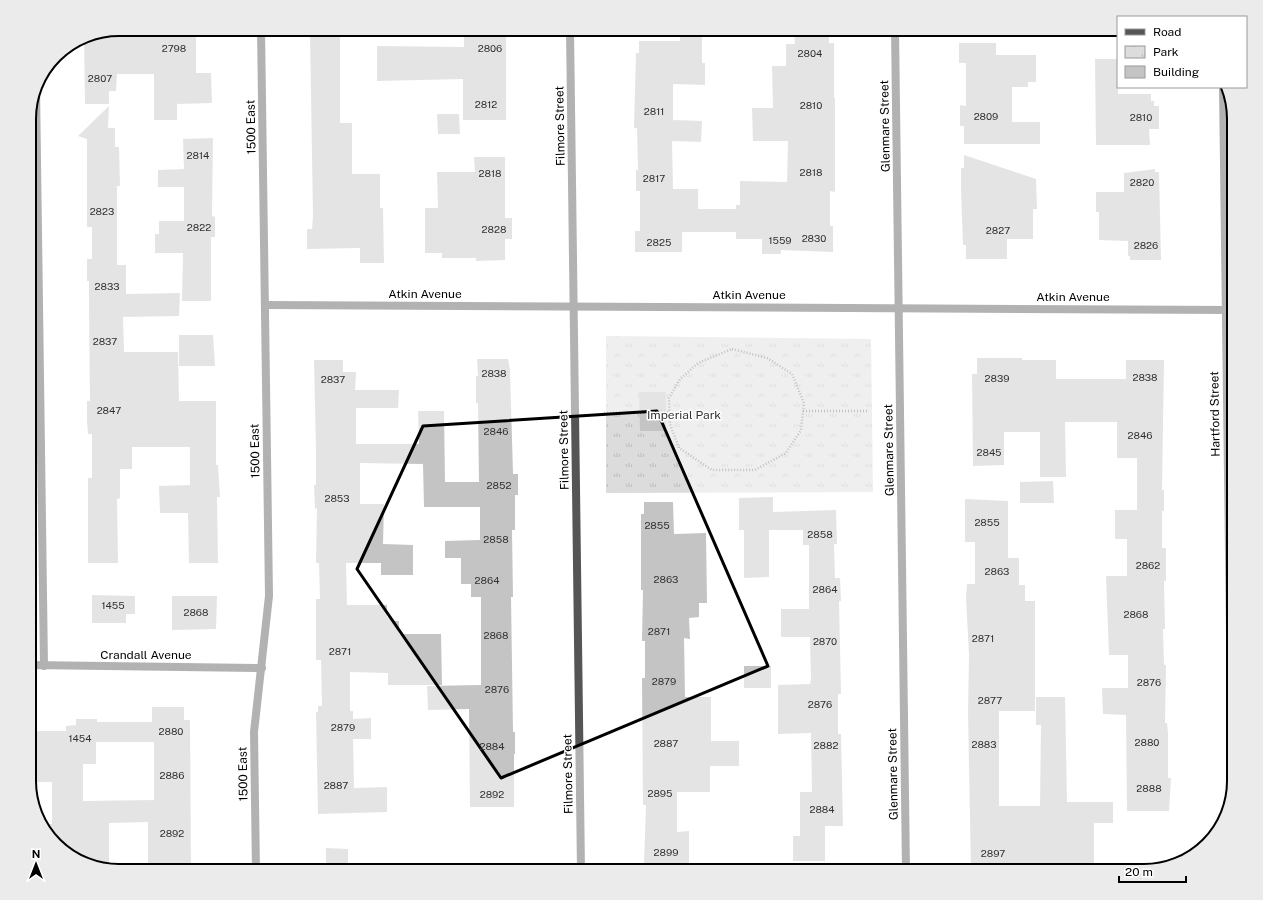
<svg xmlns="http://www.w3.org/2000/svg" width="1263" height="900" viewBox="0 0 1263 900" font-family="'Public Sans',sans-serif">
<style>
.park{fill:url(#park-tufts)}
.building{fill:#c4c4c4;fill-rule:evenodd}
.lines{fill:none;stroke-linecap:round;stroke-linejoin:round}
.path{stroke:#777;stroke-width:2.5;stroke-dasharray:1 2;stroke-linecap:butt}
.street{stroke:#555;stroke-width:8}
.marked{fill:none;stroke:#000;stroke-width:3;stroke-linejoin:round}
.labels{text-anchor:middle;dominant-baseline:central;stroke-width:3;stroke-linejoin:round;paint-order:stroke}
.number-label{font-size:10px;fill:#313131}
.street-label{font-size:12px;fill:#000;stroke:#fff}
.park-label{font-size:12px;fill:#333;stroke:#fff}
.rim{fill:none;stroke:#000;stroke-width:2}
</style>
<defs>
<pattern id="park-tufts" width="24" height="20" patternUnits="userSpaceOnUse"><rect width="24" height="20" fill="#dcdcdc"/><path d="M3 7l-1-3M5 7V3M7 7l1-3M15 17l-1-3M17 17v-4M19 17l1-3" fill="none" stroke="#bbb"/></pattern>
</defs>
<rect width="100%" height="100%" fill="#fff"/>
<path class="park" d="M 606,336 L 871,339 L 873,492 L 606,493 Z"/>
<g class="building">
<path d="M 119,29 L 196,29 L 196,73 L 211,73 L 212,103 L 177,104 L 177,120 L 154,120 L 154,74 L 117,74 L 116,91 L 109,91 L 109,104 L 85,104 L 84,36 Z"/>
<path d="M 680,29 L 702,29 L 702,63 L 705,63 L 705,85 L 673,84 L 673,120 L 702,121 L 701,142 L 672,141 L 673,189 L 698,189 L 698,209 L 736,209 L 736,205 L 740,205 L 740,181 L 787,182 L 788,141 L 753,141 L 752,108 L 773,108 L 772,66 L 786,66 L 786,44 L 795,44 L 794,33 L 829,33 L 829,43 L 834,43 L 834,98 L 835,98 L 835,192 L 830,191 L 830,226 L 833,226 L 833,252 L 781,250 L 781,254 L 762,254 L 762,239 L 736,239 L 736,232 L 682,232 L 682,252 L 635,252 L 635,231 L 640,231 L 640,191 L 636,191 L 636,170 L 638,170 L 637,128 L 634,128 L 636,53 L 639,53 L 639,41 L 680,41 Z"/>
<path d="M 506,32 L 506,120 L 463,120 L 463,79 L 377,81 L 377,46 L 464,47 L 464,33 Z"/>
<path d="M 310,33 L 340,33 L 340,123 L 352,123 L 352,174 L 380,174 L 380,208 L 383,208 L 384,263 L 360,263 L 360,248 L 307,249 L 307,229 L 312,229 L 313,215 Z"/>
<path d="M 959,43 L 996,43 L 996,55 L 1036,55 L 1036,82 L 1028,82 L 1028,87 L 1012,87 L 1012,122 L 1040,122 L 1040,144 L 964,144 L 964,126 L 960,126 L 960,105 L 966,106 L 966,63 L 959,63 Z"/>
<path d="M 1095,59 L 1118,59 L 1118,94 L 1151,94 L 1151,101 L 1154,101 L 1154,106 L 1159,106 L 1159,129 L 1149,129 L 1150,145 L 1096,145 Z"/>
<path d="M 109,106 L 108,128 L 115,128 L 115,147 L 119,147 L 120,186 L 117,186 L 117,265 L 126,265 L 126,294 L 180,293 L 179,316 L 123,317 L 124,352 L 178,352 L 179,401 L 216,401 L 216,465 L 218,465 L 220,497 L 217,497 L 218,563 L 189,563 L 188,513 L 160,513 L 159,486 L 190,485 L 190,447 L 132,447 L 132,469 L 120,469 L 120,498 L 117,499 L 118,563 L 88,563 L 88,478 L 92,478 L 92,434 L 88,434 L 87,421 L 87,401 L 90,401 L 89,309 L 89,281 L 87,281 L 87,259 L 92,259 L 92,227 L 87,227 L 87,139 L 78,136 Z"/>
<path d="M 437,114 L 459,114 L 460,134 L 438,134 Z"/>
<path d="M 213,138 L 212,216 L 215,217 L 215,237 L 211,237 L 211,301 L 182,301 L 183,253 L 155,253 L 155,234 L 159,234 L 159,221 L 184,221 L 184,187 L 158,187 L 158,170 L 184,169 L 183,139 Z"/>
<path d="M 964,155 L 1036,179 L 1037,209 L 1033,209 L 1033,239 L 1007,239 L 1007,259 L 966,259 L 966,245 L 963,245 L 961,190 L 961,168 L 964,168 Z"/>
<path d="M 474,157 L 505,157 L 505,218 L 512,218 L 512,239 L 505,239 L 505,260 L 476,261 L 476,258 L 442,258 L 442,253 L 425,253 L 425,208 L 438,208 L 437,172 L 475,172 Z"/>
<path d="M 1155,169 L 1155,172 L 1159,172 L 1161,260 L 1130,260 L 1130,256 L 1128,256 L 1128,241 L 1099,240 L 1099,212 L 1096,212 L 1096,192 L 1124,192 L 1124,173 Z"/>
<path d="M 179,335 L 213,335 L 215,366 L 179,366 Z"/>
<path d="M 977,358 L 1022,358 L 1022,360 L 1056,360 L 1056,379 L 1126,379 L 1126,360 L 1164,360 L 1162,490 L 1164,490 L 1164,511 L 1162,511 L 1162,548 L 1166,548 L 1166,581 L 1164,581 L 1165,629 L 1163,629 L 1164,665 L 1166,665 L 1165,723 L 1167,723 L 1168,733 L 1168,778 L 1171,778 L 1169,811 L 1127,811 L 1126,715 L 1103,714 L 1102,688 L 1128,688 L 1128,655 L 1109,655 L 1106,576 L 1127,576 L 1127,539 L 1115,539 L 1115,510 L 1137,510 L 1137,458 L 1117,458 L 1117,422 L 1065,422 L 1066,477 L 1040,477 L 1040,432 L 1004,432 L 1004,465 L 973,466 L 972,374 L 977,374 Z"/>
<path d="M 477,359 L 508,359 L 510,370 L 513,474 L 518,474 L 518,495 L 515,495 L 515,530 L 512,530 L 513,597 L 511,597 L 513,732 L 515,732 L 515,754 L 514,754 L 514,807 L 470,807 L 469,709 L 428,710 L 427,686 L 481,685 L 481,597 L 471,597 L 471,584 L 461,584 L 461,558 L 445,558 L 445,541 L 480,540 L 480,507 L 424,507 L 423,464 L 360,463 L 360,504 L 384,504 L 383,544 L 413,545 L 413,575 L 381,575 L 381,563 L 346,563 L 347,605 L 387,605 L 387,617 L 391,617 L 391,621 L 399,621 L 399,634 L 441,634 L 442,685 L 388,685 L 388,673 L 350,672 L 350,711 L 353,711 L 353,719 L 371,718 L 371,739 L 353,739 L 354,788 L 387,787 L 387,812 L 318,814 L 316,712 L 318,712 L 318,706 L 322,706 L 321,660 L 316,660 L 316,599 L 320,599 L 319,563 L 316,563 L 317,508 L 315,509 L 314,485 L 316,485 L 316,452 L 314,360 L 343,360 L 343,372 L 356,372 L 355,390 L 399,390 L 398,408 L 356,408 L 356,444 L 419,444 L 418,411 L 444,411 L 445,482 L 479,482 L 478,403 L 476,403 L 476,376 L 478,376 Z"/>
<path d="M 639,392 L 666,392 L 666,431 L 640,431 Z"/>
<path d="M 1053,481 L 1054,503 L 1020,503 L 1020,482 Z"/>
<path d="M 773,497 L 773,512 L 836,510 L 837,544 L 834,544 L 835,578 L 840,578 L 841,601 L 839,601 L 841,694 L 838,694 L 838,734 L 841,734 L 843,826 L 825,826 L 825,861 L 793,861 L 793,836 L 800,836 L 800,792 L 812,792 L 811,733 L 778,734 L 778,685 L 810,684 L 811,679 L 810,637 L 781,637 L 781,609 L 809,609 L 809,545 L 803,545 L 803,530 L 769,530 L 769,577 L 744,578 L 744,530 L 739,530 L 739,498 Z"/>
<path d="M 965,499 L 1008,501 L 1008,558 L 1019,558 L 1019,585 L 1025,585 L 1025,601 L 1035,601 L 1035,711 L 999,711 L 999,806 L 1040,806 L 1041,725 L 1036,725 L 1036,697 L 1065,697 L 1067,802 L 1113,802 L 1113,823 L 1094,823 L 1094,871 L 971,871 L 968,712 L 969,655 L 966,597 L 967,584 L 975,584 L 975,542 L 965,542 Z"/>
<path d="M 644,502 L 673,502 L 674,534 L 706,533 L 707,603 L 699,603 L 699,617 L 689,618 L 690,639 L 684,638 L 685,697 L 711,697 L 711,741 L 739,741 L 739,766 L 710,766 L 710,792 L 677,792 L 677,832 L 689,831 L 689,863 L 644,863 L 646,805 L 643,805 L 642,678 L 645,678 L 645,641 L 642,641 L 643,590 L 641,590 L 641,514 L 644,514 Z"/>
<path d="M 92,595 L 135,596 L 135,614 L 126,614 L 126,623 L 92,623 Z"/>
<path d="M 172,596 L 217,596 L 216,629 L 172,630 Z"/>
<rect x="744" y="666" width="27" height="22"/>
<path d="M 152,707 L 184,707 L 184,720 L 190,720 L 191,868 L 148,868 L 148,822 L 109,823 L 109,868 L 64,853 L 40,824 L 52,824 L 52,782 L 33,782 L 33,753 L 29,753 L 29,731 L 66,731 L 66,726 L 76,725 L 76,719 L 97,719 L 97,722 L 152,722 ZM 96,742 L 154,742 L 154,800 L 83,801 L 83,764 L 96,764 Z"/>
<path d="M 326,848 L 348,849 L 348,871 L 326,871 Z"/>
</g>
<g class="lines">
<g class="path">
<path d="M 732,349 L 767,358 L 792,374 L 804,403 L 801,430 L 786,453 L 755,470 L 712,470 L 679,448 L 670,424 L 669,398 L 680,379 L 698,363 Z"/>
<path d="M 803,411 L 868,411"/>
<path d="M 604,413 L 670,412"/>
</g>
<g class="street">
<path d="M 570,29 L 581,871"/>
<path d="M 895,29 L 906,871"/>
<path d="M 36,87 L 44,666"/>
<path d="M 1223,87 L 1232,788"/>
<path d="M 265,305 L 1234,310"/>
<path d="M 29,665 L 262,668"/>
<path d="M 256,871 L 254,732 L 269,596 L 261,29"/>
</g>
</g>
<path d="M0 0H1263V900H0ZM 657,411 L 768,666 L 501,778 L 357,569 L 423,426 Z" fill="#fff" fill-opacity=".55" fill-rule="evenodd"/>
<path class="marked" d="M 657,411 L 768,666 L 501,778 L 357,569 L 423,426 Z"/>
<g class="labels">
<g class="number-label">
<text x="174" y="48">2798</text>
<text x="490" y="48">2806</text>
<text x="810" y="53">2804</text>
<text x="100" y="78">2807</text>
<text x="486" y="104">2812</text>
<text x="811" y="105">2810</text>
<text x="654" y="111">2811</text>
<text x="986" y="116">2809</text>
<text x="1141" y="117">2810</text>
<text x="198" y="155">2814</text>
<text x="811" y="172">2818</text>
<text x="490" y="173">2818</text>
<text x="654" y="178">2817</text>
<text x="1142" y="182">2820</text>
<text x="102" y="211">2823</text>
<text x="199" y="227">2822</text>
<text x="494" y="229">2828</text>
<text x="998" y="230">2827</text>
<text x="814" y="238">2830</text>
<text x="780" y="240">1559</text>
<text x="659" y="242">2825</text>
<text x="1146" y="245">2826</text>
<text x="107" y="286">2833</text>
<text x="105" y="341">2837</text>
<text x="494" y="373">2838</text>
<text x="1145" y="377">2838</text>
<text x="997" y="378">2839</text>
<text x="333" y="379">2837</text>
<text x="109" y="410">2847</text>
<text x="496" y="431">2846</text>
<text x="1140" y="435">2846</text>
<text x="989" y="452">2845</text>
<text x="499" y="485">2852</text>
<text x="337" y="498">2853</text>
<text x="987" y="522">2855</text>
<text x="657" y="525">2855</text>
<text x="820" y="534">2858</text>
<text x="496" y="539">2858</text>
<text x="1148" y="565">2862</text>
<text x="997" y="571">2863</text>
<text x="666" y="579">2863</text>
<text x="487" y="580">2864</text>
<text x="825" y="589">2864</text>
<text x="113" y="605">1455</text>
<text x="196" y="612">2868</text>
<text x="1136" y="614">2868</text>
<text x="659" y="631">2871</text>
<text x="496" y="635">2868</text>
<text x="983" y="638">2871</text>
<text x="825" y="641">2870</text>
<text x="340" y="651">2871</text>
<text x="664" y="681">2879</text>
<text x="1149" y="682">2876</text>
<text x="497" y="689">2876</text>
<text x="990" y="700">2877</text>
<text x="820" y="704">2876</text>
<text x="343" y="727">2879</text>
<text x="171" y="731">2880</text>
<text x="80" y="738">1454</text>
<text x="1147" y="742">2880</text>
<text x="666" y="743">2887</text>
<text x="984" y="744">2883</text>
<text x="826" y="745">2882</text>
<text x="492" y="746">2884</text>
<text x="172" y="775">2886</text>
<text x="336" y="785">2887</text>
<text x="1149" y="788">2888</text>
<text x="660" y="793">2895</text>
<text x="492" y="794">2892</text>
<text x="822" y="809">2884</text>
<text x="172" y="833">2892</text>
<text x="666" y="852">2899</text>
<text x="993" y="853">2897</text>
</g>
<g class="street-label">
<text transform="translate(560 126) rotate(-91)">Filmore Street</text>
<text transform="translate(885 126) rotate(-91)">Glenmare Street</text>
<text transform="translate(251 127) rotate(-91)">1500 East</text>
<text x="425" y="294">Atkin Avenue</text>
<text x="749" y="295">Atkin Avenue</text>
<text x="1073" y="297">Atkin Avenue</text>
<text transform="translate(1215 414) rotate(-91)">Hartford Street</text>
<text transform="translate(564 450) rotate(-91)">Filmore Street</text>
<text transform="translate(889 450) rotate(-91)">Glenmare Street</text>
<text transform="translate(255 451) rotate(-91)">1500 East</text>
<text x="146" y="655">Crandall Avenue</text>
<text transform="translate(243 774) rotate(-91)">1500 East</text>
<text transform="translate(568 774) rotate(-91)">Filmore Street</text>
<text transform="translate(893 774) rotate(-91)">Glenmare Street</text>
</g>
<g class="park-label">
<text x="684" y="415">Imperial Park</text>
</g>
</g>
<path d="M0 0H1263V900H0ZM119 36H1144A83 83 0 0 1 1227 119V781A83 83 0 0 1 1144 864H119A83 83 0 0 1 36 781V119A83 83 0 0 1 119 36Z" fill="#ebebeb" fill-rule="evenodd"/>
<path class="rim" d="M119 36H1144A83 83 0 0 1 1227 119V781A83 83 0 0 1 1144 864H119A83 83 0 0 1 36 781V119A83 83 0 0 1 119 36Z"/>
<rect x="1117" y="16" width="130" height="72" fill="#ffffff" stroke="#999999"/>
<rect x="1125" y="29" width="20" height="6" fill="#555555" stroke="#999999"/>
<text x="1153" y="36" font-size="12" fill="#000000">Road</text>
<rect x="1125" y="46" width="20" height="12" fill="url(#park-tufts)" stroke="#999999"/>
<text x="1153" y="56" font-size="12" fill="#000000">Park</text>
<rect x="1125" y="66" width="20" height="12" fill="#c4c4c4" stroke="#999999"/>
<text x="1153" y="76" font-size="12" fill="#000000">Building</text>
<g transform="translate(36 864)" stroke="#ffffff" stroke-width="3" paint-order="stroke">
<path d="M0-3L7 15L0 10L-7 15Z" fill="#000000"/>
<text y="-6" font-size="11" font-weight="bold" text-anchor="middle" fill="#000000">N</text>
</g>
<path d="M1119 876v6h67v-6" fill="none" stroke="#000000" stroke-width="2"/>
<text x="1125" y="876" font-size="12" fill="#000000" stroke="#ffffff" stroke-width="3" paint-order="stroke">20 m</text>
</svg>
